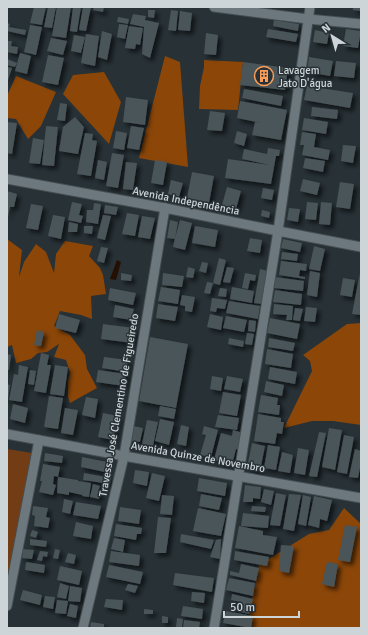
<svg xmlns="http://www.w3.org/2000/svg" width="368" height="635" viewBox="0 0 368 635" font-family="Signika,sans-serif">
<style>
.green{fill:#723d15}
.forest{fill:#8b4608}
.water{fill:#250f02}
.building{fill:#495459;filter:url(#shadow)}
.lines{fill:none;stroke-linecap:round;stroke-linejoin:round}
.street-casing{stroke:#454e52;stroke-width:11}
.street{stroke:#6d787e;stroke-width:9}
.labels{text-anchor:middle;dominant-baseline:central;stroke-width:3;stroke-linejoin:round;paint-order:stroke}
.poi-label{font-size:11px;fill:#ced5d8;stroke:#273136;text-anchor:start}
.street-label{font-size:11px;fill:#ced5d8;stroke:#273136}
</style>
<defs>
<filter id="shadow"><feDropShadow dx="3.5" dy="3.5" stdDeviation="2" flood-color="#0009"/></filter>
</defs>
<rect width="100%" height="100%" fill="#273136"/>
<path class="green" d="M 7,449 L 32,453 L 7,582 Z"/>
<g class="forest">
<path d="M 165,56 L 180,62 L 188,167 L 139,158 Z"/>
<path d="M 204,60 L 243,62 L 238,110 L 199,109 L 200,86 L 204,67 Z"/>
<path d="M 104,72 L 121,102 L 109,144 L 63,94 L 73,75 Z"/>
<path d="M 16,76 L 56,92 L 41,126 L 28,139 L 16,119 L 7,118 L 7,96 Z"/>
<path d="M 7,239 L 22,250 L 19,277 L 24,262 L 36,244 L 46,252 L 54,273 L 56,254 L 65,241 L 93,246 L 89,256 L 100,268 L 103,275 L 106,294 L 91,296 L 92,319 L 81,315 L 60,311 L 54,326 L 70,335 L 85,355 L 87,369 L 97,388 L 70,403 L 68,397 L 68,381 L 70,372 L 66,360 L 54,357 L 59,344 L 47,352 L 38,353 L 31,359 L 16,363 L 12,345 L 7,347 Z"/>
<path d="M 361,323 L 361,425 L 333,421 L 312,421 L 284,428 L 312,371 L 310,361 L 303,355 L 347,324 Z"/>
<path d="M 344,508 L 361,524 L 361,628 L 248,628 L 249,614 L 259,565 L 309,534 L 329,530 Z"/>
</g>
<path class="water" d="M 117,260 L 121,262 L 116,280 L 110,279 Z"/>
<g class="building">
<path d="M 34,7 L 46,7 L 42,25 L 30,23 Z"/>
<path d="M 48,7 L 56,7 L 52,28 L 44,27 Z"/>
<path d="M 57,7 L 71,7 L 66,38 L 52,36 Z"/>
<path d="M 73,7 L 81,7 L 77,32 L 70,31 Z"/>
<path d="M 83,7 L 91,7 L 86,31 L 79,30 Z"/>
<path d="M 94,7 L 104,7 L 103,12 L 93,10 Z"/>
<path d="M 353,7 L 361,7 L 361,11 L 353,10 Z"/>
<path d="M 148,10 L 155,10 L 154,18 L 148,17 Z"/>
<path d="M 171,10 L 178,11 L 176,31 L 168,30 Z"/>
<path d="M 180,11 L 192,13 L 190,31 L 178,30 Z"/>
<path d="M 133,14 L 146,16 L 145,20 L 159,23 L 150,58 L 142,54 L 144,27 L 130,24 Z"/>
<path d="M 118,17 L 129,19 L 128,24 L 117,22 Z"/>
<path d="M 274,20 L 299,24 L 298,31 L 273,26 Z"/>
<path d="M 7,23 L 10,24 L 9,27 L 26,30 L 25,35 L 7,31 Z"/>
<path d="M 119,24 L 128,25 L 125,39 L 117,37 Z"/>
<path d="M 30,25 L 42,27 L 36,55 L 24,52 Z"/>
<path d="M 129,26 L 143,28 L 140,45 L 136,44 L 135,49 L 125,48 Z"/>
<path d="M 268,29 L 298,34 L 296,42 L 266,37 Z"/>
<path d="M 346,29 L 361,31 L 358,48 L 343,46 Z"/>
<path d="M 315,30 L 329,33 L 327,44 L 313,42 Z"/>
<path d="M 102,31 L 112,34 L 107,60 L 98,57 Z"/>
<path d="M 206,33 L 218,35 L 216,55 L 204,54 Z"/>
<path d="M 86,34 L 99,36 L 95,66 L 81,63 Z"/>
<path d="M 74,35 L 85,37 L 81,53 L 71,51 Z"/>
<path d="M 51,38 L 67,41 L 63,55 L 47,51 Z"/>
<path d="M 7,41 L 12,41 L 11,46 L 18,47 L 17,54 L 7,52 Z"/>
<path d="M 20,53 L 31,56 L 27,74 L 15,71 Z"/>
<path d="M 48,55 L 64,58 L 58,85 L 42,82 Z"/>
<path d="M 309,57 L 333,61 L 330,76 L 307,72 Z"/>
<path d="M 7,59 L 17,63 L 15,67 L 7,65 Z"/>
<path d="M 336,61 L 356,63 L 354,78 L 334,76 Z"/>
<path d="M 243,62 L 288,68 L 285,90 L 240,85 Z"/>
<path d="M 7,67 L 12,68 L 7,83 Z"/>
<path d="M 307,86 L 353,93 L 350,108 L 304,100 Z"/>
<path d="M 244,89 L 283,96 L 281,106 L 242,98 Z"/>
<path d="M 126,97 L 148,100 L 145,125 L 123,122 Z"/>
<path d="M 240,101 L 287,110 L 281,140 L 252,135 L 255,122 L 261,123 L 237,118 Z"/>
<path d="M 60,103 L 67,104 L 65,121 L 57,120 Z"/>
<path d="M 312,107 L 338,110 L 337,119 L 311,116 Z"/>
<path d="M 210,111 L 225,113 L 222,131 L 207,130 Z"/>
<path d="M 75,117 L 84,127 L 78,154 L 59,151 L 63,127 Z"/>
<path d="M 304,118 L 328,122 L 326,134 L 302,130 Z"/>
<path d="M 7,122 L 17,123 L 12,154 L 7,153 Z"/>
<path d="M 46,126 L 58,127 L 54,166 L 42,165 Z"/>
<path d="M 131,126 L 144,128 L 139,150 L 127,148 Z"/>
<path d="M 116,131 L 127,133 L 124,150 L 113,148 Z"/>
<path d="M 237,131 L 247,134 L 244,146 L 234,143 Z"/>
<path d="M 302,132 L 316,134 L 314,147 L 330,150 L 328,160 L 302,155 L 304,145 L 300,145 Z"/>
<path d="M 85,133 L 93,134 L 92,140 L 97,141 L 91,176 L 77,174 Z"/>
<path d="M 33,138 L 44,140 L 40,164 L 29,163 Z"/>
<path d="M 343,145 L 356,146 L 353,163 L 341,161 Z"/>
<path d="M 268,148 L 280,150 L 279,156 L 276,156 L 271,184 L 225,178 L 228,159 L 270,165 L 242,159 L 244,149 L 267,154 Z"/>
<path d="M 112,153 L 124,155 L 118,188 L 106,186 Z"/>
<path d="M 305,158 L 325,161 L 323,172 L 303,168 Z"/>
<path d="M 98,160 L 107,162 L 104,180 L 95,178 Z"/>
<path d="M 155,160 L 167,162 L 163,185 L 151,183 Z"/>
<path d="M 126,162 L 137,163 L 133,190 L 123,189 Z"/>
<path d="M 192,172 L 214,176 L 209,203 L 187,198 Z"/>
<path d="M 303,179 L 320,183 L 317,195 L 300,191 Z"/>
<path d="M 171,180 L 183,183 L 179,197 L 168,194 Z"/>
<path d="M 340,182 L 354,184 L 350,209 L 336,207 Z"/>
<path d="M 227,187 L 241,191 L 236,209 L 222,205 Z"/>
<path d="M 263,188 L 274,190 L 272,200 L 261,198 Z"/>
<path d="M 7,191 L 17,194 L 14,207 L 10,207 L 8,217 Z"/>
<path d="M 72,202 L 82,204 L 79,215 L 83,216 L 81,223 L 68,220 Z"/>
<path d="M 307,202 L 318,203 L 316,220 L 305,219 Z"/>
<path d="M 321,202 L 332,203 L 330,225 L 319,224 Z"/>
<path d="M 94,203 L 101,204 L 98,224 L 86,222 L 87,210 L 93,210 Z"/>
<path d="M 31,204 L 43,206 L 38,230 L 26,228 Z"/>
<path d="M 105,205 L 118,207 L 116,215 L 104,213 Z"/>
<path d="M 289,208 L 300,209 L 298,222 L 287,220 Z"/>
<path d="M 262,210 L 270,212 L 269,218 L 261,216 Z"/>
<path d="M 127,213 L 139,215 L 135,236 L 122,234 Z"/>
<path d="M 53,215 L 65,217 L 61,239 L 48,236 Z"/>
<path d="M 103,215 L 111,216 L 105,240 L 97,238 Z"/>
<path d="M 142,216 L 155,218 L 150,239 L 138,237 Z"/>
<path d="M 170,220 L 178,222 L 175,239 L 167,238 Z"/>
<path d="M 180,220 L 192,223 L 185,250 L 173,247 L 175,238 Z"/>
<path d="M 69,222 L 78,224 L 77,232 L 68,232 Z"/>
<path d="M 84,226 L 93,226 L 92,234 L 84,233 Z"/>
<path d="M 195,226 L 218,230 L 215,247 L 192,243 Z"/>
<path d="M 250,238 L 262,240 L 260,253 L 247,251 Z"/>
<path d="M 283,239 L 302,243 L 300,252 L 281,248 Z"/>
<path d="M 314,246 L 325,249 L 320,271 L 309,269 Z"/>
<path d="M 101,247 L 108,248 L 104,263 L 97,261 Z"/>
<path d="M 282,252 L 298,254 L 297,261 L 281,259 Z"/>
<path d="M 219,258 L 226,260 L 220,285 L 213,283 Z"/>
<path d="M 281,261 L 307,264 L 306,271 L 300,270 L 299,276 L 305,277 L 305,279 L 279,275 Z"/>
<path d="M 202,262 L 208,263 L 206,273 L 199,271 Z"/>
<path d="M 188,267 L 195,269 L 193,278 L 186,277 Z"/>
<path d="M 227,267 L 234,268 L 230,283 L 223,282 Z"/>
<path d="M 260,269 L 268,271 L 262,304 L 254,303 Z"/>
<path d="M 310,271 L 320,273 L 317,297 L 307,295 Z"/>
<path d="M 121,273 L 132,275 L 131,281 L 121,280 Z"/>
<path d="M 163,273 L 184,276 L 182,287 L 162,285 Z"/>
<path d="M 245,273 L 256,275 L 255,281 L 250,280 L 248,289 L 242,288 Z"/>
<path d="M 360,273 L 361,273 L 361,315 L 352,314 Z"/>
<path d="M 275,277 L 304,281 L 303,291 L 274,288 Z"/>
<path d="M 343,278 L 355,280 L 352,297 L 340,295 Z"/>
<path d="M 207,282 L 213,283 L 210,294 L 204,293 Z"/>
<path d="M 161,287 L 180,290 L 178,304 L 158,301 Z"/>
<path d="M 232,287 L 254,291 L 252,303 L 230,299 Z"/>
<path d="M 110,288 L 136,293 L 133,305 L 108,300 Z"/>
<path d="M 220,288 L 227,289 L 226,297 L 218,296 Z"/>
<path d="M 275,290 L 302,294 L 301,305 L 273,302 Z"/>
<path d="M 182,295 L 195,297 L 192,312 L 185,311 L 185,306 L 180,305 Z"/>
<path d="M 212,298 L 227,300 L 225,309 L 217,308 L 216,312 L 210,311 Z"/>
<path d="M 229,301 L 260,306 L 258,319 L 226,313 Z"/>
<path d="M 158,304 L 178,307 L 175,321 L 156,318 Z"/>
<path d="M 274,304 L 293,306 L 292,320 L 286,320 L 287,315 L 273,314 Z"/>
<path d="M 115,305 L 134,309 L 131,320 L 113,317 Z"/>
<path d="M 306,307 L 317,308 L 315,322 L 304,321 Z"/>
<path d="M 295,308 L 303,309 L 300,321 L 293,320 Z"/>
<path d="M 59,314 L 80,320 L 76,333 L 55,328 Z"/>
<path d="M 210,314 L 223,317 L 221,330 L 207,327 Z"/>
<path d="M 226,316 L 247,320 L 244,332 L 223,328 Z"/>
<path d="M 270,318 L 300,324 L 297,339 L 267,333 Z"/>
<path d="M 249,320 L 256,321 L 255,332 L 248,331 Z"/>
<path d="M 103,324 L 134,328 L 132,343 L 101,339 Z"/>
<path d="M 37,330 L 44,332 L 41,346 L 34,345 Z"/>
<path d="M 247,333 L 254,334 L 252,345 L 245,344 Z"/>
<path d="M 150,337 L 188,344 L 176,408 L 139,401 Z"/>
<path d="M 229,338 L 244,341 L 243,347 L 228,344 Z"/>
<path d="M 269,338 L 295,343 L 293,351 L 268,347 Z"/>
<path d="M 267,349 L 293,354 L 291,368 L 265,364 Z"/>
<path d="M 41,353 L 49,355 L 47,365 L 51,365 L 46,393 L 34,391 Z"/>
<path d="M 7,354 L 11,355 L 9,370 L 7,370 Z"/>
<path d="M 104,357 L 128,360 L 126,372 L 102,368 Z"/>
<path d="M 19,365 L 28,367 L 22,402 L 9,400 L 14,374 L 18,375 Z"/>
<path d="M 55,365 L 68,367 L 64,396 L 50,394 Z"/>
<path d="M 270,367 L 297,372 L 295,384 L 268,379 Z"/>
<path d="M 30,370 L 36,371 L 34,385 L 28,384 Z"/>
<path d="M 98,370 L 126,374 L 124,386 L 96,382 Z"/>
<path d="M 212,376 L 223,378 L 221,391 L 210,389 Z"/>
<path d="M 227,376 L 243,379 L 240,392 L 224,389 Z"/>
<path d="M 266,381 L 284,385 L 282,396 L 264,392 Z"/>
<path d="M 7,384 L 10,385 L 8,400 L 7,400 Z"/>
<path d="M 223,392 L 241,395 L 237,416 L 219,413 Z"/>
<path d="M 261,395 L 278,398 L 277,405 L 280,405 L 279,415 L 258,412 Z"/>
<path d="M 49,396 L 63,398 L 58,429 L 44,427 Z"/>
<path d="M 86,397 L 98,399 L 95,418 L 82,415 Z"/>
<path d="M 13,404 L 28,408 L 25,423 L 10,419 Z"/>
<path d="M 160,406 L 176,409 L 174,419 L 158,416 Z"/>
<path d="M 65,408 L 78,410 L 73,435 L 61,433 Z"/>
<path d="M 103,413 L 118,416 L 113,440 L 98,437 Z"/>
<path d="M 258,414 L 281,418 L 281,422 L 284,422 L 282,434 L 277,433 L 275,444 L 254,441 Z"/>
<path d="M 218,415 L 239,418 L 237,430 L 215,427 Z"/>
<path d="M 160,419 L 174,422 L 169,445 L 155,441 Z"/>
<path d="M 147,420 L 158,422 L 153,446 L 142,444 Z"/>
<path d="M 181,425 L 189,427 L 186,446 L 177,444 Z"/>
<path d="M 133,426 L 143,428 L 140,442 L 130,441 Z"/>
<path d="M 204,426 L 218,430 L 211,457 L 200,455 L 206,435 L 202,434 Z"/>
<path d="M 329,428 L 342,430 L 335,470 L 322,467 Z"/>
<path d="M 233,430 L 243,433 L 239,450 L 236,449 L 232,465 L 214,460 L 221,433 L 232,436 Z"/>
<path d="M 319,432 L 326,433 L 317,477 L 309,476 Z"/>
<path d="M 344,435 L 354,437 L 347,474 L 337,472 Z"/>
<path d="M 252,443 L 265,446 L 260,471 L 247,468 Z"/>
<path d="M 268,445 L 280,447 L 276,470 L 264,468 Z"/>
<path d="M 298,448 L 309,450 L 305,475 L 294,473 Z"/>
<path d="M 355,449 L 361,451 L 361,463 L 358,478 L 349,477 Z"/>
<path d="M 282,452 L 293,455 L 290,473 L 278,471 Z"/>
<path d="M 45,453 L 63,456 L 62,463 L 44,461 Z"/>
<path d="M 82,457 L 107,462 L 105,472 L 81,467 Z"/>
<path d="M 43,464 L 60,467 L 58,477 L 54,476 L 53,484 L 56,485 L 53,495 L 39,492 L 42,481 L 40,481 Z"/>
<path d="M 135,470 L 149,472 L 147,486 L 133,483 Z"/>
<path d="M 84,473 L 111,478 L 110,484 L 83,480 Z"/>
<path d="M 152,473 L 165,476 L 159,501 L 146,498 Z"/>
<path d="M 58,477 L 78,480 L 78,481 L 91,483 L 89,497 L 82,496 L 83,489 L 82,495 L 69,492 L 69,495 L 57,493 Z"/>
<path d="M 199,478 L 227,483 L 225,496 L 197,491 Z"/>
<path d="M 93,484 L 100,486 L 98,491 L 100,491 L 99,499 L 90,497 Z"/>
<path d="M 245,485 L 261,487 L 260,499 L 253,498 L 253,502 L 243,502 Z"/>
<path d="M 264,489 L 274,491 L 271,505 L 261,502 Z"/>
<path d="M 276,493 L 286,495 L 280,526 L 270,525 Z"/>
<path d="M 201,494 L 222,498 L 219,510 L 199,506 Z"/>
<path d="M 289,494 L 301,495 L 294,531 L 283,529 Z"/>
<path d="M 162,495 L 174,496 L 172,515 L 160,514 Z"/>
<path d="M 303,495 L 311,497 L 306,526 L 298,524 Z"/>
<path d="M 314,496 L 332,500 L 327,521 L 320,519 L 319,528 L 308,525 Z"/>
<path d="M 64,499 L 73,501 L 70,514 L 62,512 Z"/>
<path d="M 76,502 L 101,506 L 98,519 L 73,515 Z"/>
<path d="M 33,506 L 48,508 L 46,517 L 50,518 L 48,528 L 34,526 L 35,516 L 32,515 Z"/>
<path d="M 252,506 L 266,507 L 265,512 L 251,511 Z"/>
<path d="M 120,507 L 141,510 L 139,524 L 118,521 Z"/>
<path d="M 198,508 L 226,514 L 221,536 L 193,531 Z"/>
<path d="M 243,513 L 269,516 L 268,528 L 241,526 Z"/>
<path d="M 158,517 L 171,518 L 166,553 L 154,553 Z"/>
<path d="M 76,522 L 93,526 L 91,539 L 73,536 Z"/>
<path d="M 116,524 L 142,528 L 141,534 L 137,534 L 136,540 L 114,536 Z"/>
<path d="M 345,525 L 357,527 L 350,562 L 338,560 Z"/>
<path d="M 239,526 L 263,531 L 263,535 L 277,537 L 273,555 L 235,548 Z"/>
<path d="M 32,530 L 38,532 L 36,538 L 30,536 Z"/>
<path d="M 181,534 L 214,540 L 211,549 L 180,542 Z"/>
<path d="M 114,538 L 125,540 L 123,552 L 111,549 Z"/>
<path d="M 30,539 L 47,541 L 46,547 L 30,545 Z"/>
<path d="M 221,539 L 220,559 L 210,557 L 216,540 Z"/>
<path d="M 281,545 L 294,546 L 289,573 L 279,571 Z"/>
<path d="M 23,549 L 34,550 L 32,559 L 22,558 Z"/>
<path d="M 55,549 L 60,550 L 58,559 L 53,558 Z"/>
<path d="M 40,551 L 48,552 L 47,557 L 43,556 L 42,561 L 37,560 Z"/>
<path d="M 111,551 L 140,555 L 139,566 L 109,562 Z"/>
<path d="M 235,551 L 269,557 L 267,566 L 234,560 Z"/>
<path d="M 68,553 L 76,555 L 74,564 L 65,562 Z"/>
<path d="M 26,562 L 45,565 L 44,573 L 25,570 Z"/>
<path d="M 327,562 L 338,564 L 334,587 L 322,584 Z"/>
<path d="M 241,564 L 259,568 L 256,581 L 230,575 L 230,571 L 239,573 Z"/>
<path d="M 109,565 L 143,572 L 140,584 L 106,577 Z"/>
<path d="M 60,566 L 82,571 L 79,585 L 66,582 L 67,576 L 66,582 L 57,580 Z"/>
<path d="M 175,573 L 214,578 L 212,592 L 173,585 Z"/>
<path d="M 229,578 L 255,583 L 253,596 L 226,590 Z"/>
<path d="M 60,583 L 69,586 L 66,599 L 57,597 Z"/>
<path d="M 128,584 L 138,586 L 135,593 L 125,590 Z"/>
<path d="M 70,586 L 82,588 L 80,602 L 68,601 Z"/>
<path d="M 23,590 L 42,595 L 40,605 L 20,600 Z"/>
<path d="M 192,592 L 205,593 L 204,603 L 191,601 Z"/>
<path d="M 232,594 L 253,599 L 249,614 L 229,609 L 230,604 L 240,606 L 241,602 L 231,600 Z"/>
<path d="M 45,596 L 55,597 L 53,609 L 43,607 Z"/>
<path d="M 106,599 L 123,600 L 122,610 L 104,607 Z"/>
<path d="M 57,600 L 68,601 L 66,614 L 55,613 Z"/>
<path d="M 70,604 L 78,606 L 76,618 L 67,616 Z"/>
<path d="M 183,606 L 203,609 L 202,619 L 181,616 Z"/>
<path d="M 144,609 L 153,610 L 153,614 L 144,614 Z"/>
<path d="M 226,611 L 253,616 L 251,628 L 223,623 Z"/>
<path d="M 162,616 L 168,617 L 168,623 L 162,623 Z"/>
<path d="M 177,618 L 183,619 L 182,627 L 176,627 Z"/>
<path d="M 184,620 L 200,622 L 199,628 L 183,628 Z"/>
<path d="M 91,622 L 104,624 L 104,628 L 90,628 Z"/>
</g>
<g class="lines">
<defs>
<g id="street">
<path d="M 214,7 L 308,19 L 361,24"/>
<path d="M 7,179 L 165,208 L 278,231 L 361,247"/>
<path d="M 7,434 L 124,456 L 361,498"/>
<path d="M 7,606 L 39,440"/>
<path d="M 83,628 L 124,456 L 165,208"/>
<path d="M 214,628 L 278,231 L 310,7"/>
</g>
</defs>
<use href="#street" class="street-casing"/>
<use href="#street" class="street"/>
</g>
<defs>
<symbol id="building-ring" viewBox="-11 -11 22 22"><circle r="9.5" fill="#273136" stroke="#fd9c57" stroke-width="1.5"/><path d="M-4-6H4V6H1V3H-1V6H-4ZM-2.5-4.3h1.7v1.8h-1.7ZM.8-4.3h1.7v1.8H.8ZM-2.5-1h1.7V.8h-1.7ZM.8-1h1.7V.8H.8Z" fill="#fd9c57"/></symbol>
</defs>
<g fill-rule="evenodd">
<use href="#building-ring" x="253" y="65" width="22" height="22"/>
</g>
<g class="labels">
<g class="poi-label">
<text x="278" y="70">Lavagem<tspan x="278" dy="13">Jato D'água</tspan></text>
</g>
<g class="street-label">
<text transform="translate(186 201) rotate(11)">Avenida Independência</text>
<text transform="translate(119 405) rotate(-80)">Travessa José Clementino de Figueiredo</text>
<text transform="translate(198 457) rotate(10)">Avenida Quinze de Novembro</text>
</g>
</g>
<rect width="368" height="635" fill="none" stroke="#ced5d8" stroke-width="16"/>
<g transform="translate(332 36) rotate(323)" stroke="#273136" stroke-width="3" paint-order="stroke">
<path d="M0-3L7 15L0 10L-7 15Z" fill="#ced5d8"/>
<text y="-6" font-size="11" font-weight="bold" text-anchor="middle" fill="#ced5d8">N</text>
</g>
<path d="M224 611v6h75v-6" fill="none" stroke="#ced5d8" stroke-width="2"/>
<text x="230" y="611" font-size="12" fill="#ced5d8" stroke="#273136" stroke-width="3" paint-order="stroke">50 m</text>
</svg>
